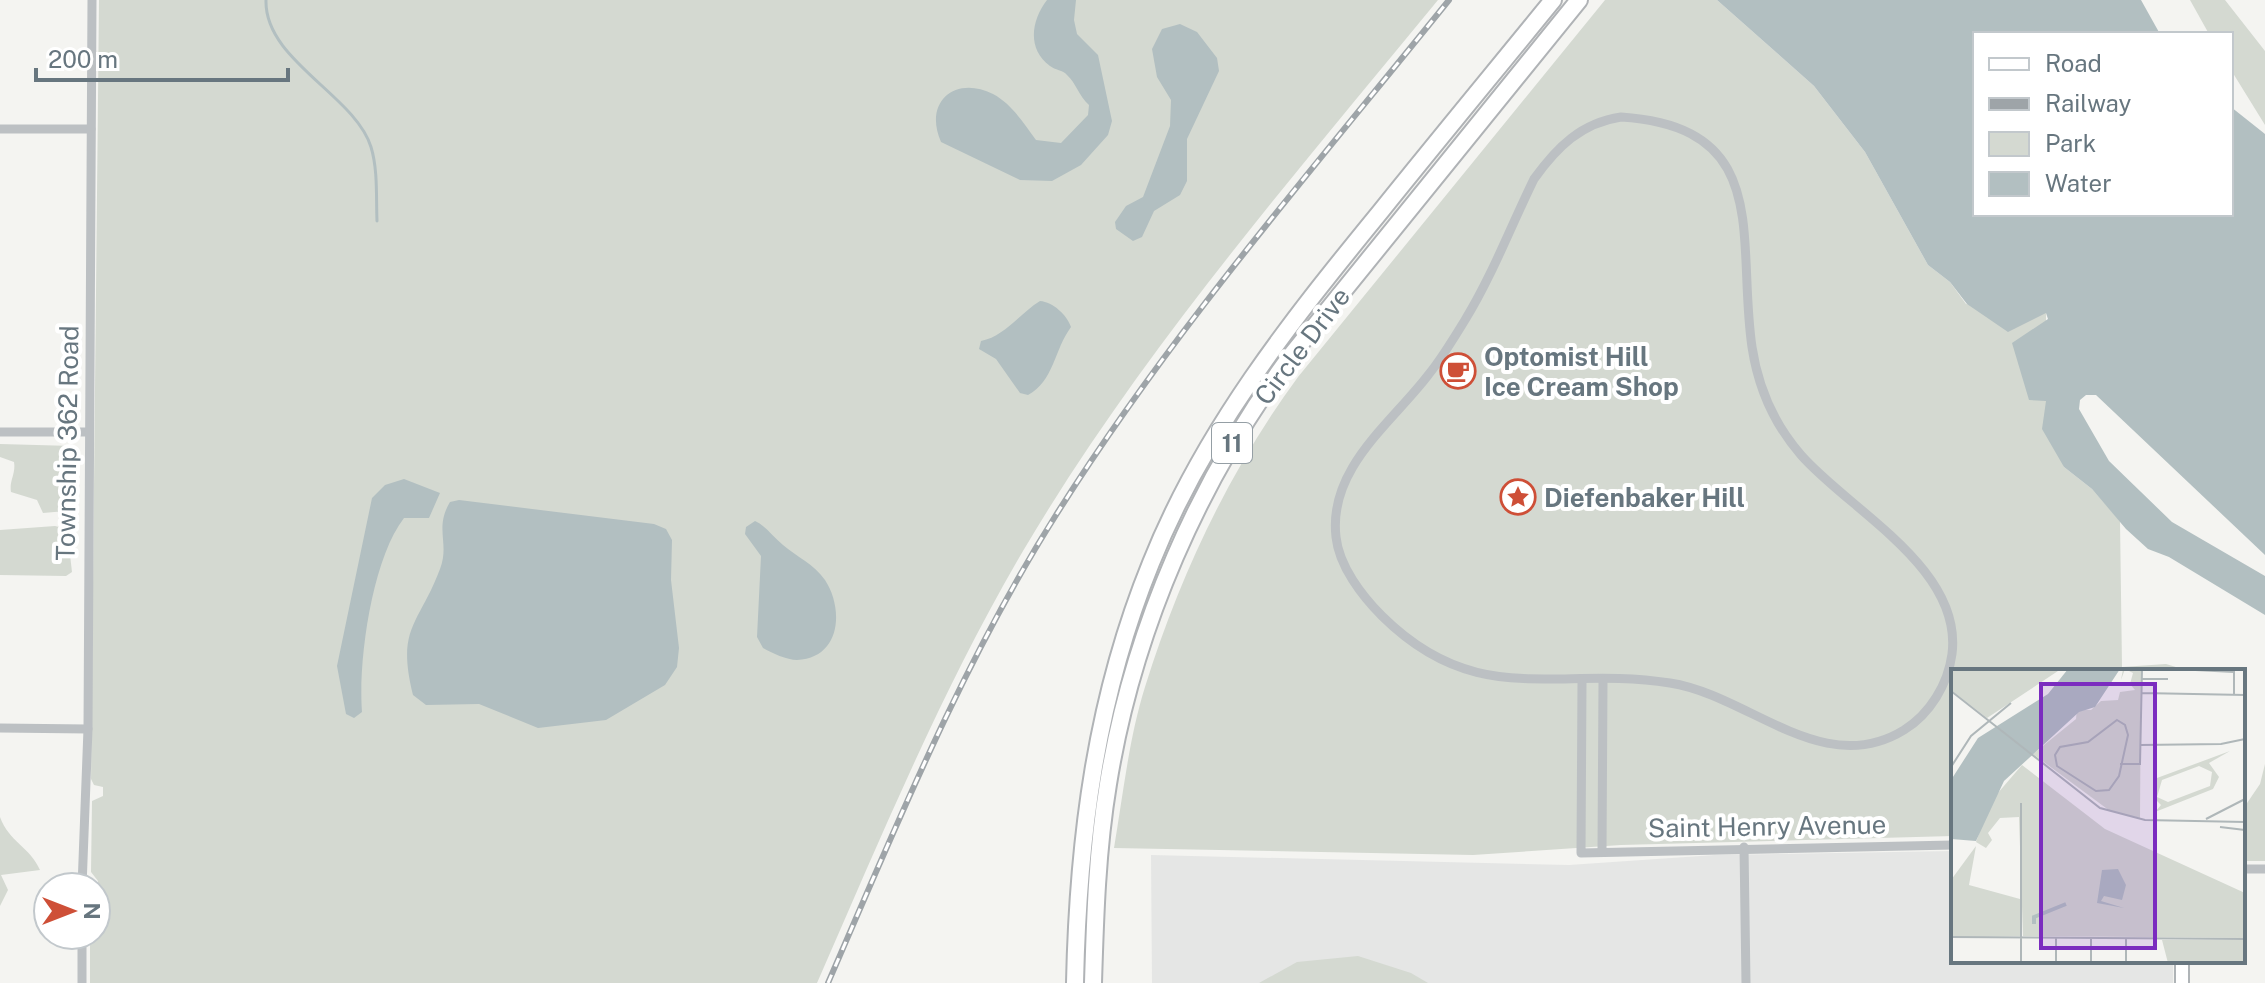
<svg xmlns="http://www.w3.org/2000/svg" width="2265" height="983" viewBox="0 0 2265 983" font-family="'Public Sans',sans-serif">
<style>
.built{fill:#e5e6e5}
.green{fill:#d4d9d1}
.water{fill:#b2bfc1}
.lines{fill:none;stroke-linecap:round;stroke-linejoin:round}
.stream{stroke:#b2bfc1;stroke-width:3}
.secondary-casing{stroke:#afb4b7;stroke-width:16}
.highway-casing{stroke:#b0b3b6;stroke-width:20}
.street{stroke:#bcc0c3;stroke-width:9}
.secondary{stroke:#fff;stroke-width:12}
.highway{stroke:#fff;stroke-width:16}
.rail-casing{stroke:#9ea4a8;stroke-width:6}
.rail{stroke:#fff;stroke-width:3;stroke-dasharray:9;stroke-linecap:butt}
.labels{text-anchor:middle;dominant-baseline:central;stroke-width:8;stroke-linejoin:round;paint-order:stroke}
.shield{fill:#fff;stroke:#959fa5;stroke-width:2}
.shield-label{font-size:24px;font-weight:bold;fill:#67767f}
.street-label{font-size:26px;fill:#67767f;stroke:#fff}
.poi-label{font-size:26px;font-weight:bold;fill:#67767f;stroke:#fff;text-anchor:start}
.inset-river{fill:none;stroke:#b2bfc1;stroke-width:4}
.inset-road{fill:none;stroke:#afb7b9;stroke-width:2}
.view{fill:#7b2cbf;fill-opacity:0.15;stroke:#7b2cbf;stroke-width:4}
.inset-edge{fill:none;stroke:#67767f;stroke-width:4}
</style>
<rect width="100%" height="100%" fill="#f4f4f1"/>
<path class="built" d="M 1953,851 L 1953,961 L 2173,961 L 2173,983 L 1152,983 L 1151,855 L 1569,865 L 1715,855 Z"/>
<g class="green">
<path d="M 99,0 L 1438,0 C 1292,178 1140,353 1023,551 C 942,689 881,837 817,983 L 90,983 L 90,935 L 96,935 L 98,881 L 91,872 L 92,801 L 103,796 L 103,787 L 94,785 L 91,779 Z"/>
<path d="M 1605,0 L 1717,0 L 1814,86 L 1865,152 L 1928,265 L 1950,282 L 1966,304 L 2046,313 L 2046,400 L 2064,467 L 2092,489 L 2120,521 L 2122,667 L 2166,664 L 2189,671 L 1953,671 L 1953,836 L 1621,845 L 1473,855 L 1114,848 C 1123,795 1129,738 1145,687 C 1180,575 1229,471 1298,377 Z"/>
<path d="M 2190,0 L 2225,0 L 2265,51 L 2265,125 L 2231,70 L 2231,34 L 2209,34 Z"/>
<path d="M 0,444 L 73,446 L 74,506 L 66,511 L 43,513 L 37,500 L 11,492 C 9,481 16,474 14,462 L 0,457 Z"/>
<path d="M 55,526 L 67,529 L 72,572 L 66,576 L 0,575 L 0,530 Z"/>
<path d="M 2265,764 L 2265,861 L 2243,861 L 2243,809 L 2260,784 Z"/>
<path d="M 0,817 C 9,842 30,847 40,870 L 1,875 L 8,890 L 0,906 Z"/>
<path d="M 1358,956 L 1411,973 L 1428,983 L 1259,983 L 1297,962 Z"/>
</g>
<g class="water">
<path d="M 1047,0 L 1076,0 L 1074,20 L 1077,34 L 1098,55 L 1112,121 L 1108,135 L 1081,165 L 1052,181 L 1020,180 L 941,142 C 923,101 956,75 993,94 C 1012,104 1024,124 1036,140 L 1061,143 L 1088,115 L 1089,105 C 1079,96 1076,83 1067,75 C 1063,70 1055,70 1050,66 C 1027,49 1031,21 1047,0 Z"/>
<path d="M 1717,0 L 2141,0 L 2160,34 L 1975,34 L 1975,214 L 2231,214 L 2231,107 L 2265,134 L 2265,555 L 2096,395 L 2086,395 L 2080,400 L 2079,409 L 2109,461 L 2172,522 L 2265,576 L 2265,615 L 2169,557 L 2148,549 L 2126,529 L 2092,489 L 2064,467 L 2042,429 L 2046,401 L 2029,400 L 2012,343 L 2048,319 L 2046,313 L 2008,332 L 1967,304 L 1950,282 L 1928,265 L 1865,152 L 1814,86 Z"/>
<path d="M 1180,24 L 1197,32 L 1217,58 L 1219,71 L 1187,139 L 1187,181 L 1180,195 L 1154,211 L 1142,237 L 1133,241 L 1116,229 L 1115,222 L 1126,206 L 1143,197 L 1170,126 L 1171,100 L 1157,77 L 1152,49 L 1162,29 Z"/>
<path d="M 1040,301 C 1053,302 1067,315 1071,327 C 1054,350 1054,381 1028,395 L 1020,393 L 996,359 L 979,349 L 981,341 C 1005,336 1019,314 1040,301 Z"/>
<path d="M 404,479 L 440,493 L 429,518 L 404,518 C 372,559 358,661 362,712 L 354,718 L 346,714 L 337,666 L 372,498 L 385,485 Z"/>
<path d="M 459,500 L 654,524 L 666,529 L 672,540 L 671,580 L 679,648 L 677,667 L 665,685 L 606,720 L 538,728 L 479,704 L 426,705 L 413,695 C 396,627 419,625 440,569 C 450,543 434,529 450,502 Z"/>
<path d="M 755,521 C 766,526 773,537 783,545 C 797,557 814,564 825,580 C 844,609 841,658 797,660 C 787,660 772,653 763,648 L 757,637 L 761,556 L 745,534 L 746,527 Z"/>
</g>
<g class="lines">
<path class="stream" d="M 266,0 C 264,60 355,95 371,147 C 378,170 376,197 377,221"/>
<defs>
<path id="secondary" d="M 2182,983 L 2182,961"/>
<g id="highway">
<path d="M 1075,983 C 1078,839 1096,698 1151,563 C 1204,430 1291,321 1381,211 C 1438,140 1496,70 1553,0"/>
<path d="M 1093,983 C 1095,916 1097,850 1108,784 C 1133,629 1200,477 1293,353 L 1579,0"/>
</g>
</defs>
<use href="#secondary" class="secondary-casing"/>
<use href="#highway" class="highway-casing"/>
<g class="street">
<path d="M 1621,117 C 1774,127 1736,238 1752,347 C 1758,387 1774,424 1801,455 C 1849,510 1963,568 1952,654 C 1948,684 1930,714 1904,730 C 1823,780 1749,695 1670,683 C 1557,665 1478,711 1382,616 C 1362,596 1339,566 1336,537 C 1328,468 1392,423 1429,374 C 1442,358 1454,338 1465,320 C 1492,276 1511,226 1534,179 C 1557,147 1581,123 1621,117 Z"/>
<path d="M 0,129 L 91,129"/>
<path d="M 0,432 L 89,432"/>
<path d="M 1582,681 L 1581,853 L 1953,845"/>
<path d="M 0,728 L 88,729"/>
<path d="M 1744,847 L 1746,983"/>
<path d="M 1602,852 L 1603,681"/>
<path d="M 2243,869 L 2265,869"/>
<path d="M 82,887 L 88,729 L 92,0"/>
<path d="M 82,983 L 82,935"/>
</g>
<use href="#secondary" class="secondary"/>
<use href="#highway" class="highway"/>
<defs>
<path id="rail" d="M 828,983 C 897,824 963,662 1056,515 C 1171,332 1314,168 1449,0"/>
</defs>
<use href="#rail" class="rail-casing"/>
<use href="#rail" class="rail"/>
</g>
<defs>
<symbol id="cafe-ring" viewBox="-11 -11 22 22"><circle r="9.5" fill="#fff" stroke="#ce4f37" stroke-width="1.5"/><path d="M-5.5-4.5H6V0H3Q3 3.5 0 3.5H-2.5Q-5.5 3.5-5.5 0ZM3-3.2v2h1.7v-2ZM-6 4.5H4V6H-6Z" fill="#ce4f37"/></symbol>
<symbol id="sight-ring" viewBox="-11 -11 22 22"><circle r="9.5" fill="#fff" stroke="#ce4f37" stroke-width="1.5"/><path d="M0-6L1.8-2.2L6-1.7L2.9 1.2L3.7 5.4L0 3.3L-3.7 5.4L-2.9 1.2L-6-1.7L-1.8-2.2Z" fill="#ce4f37"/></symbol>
</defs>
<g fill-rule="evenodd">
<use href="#cafe-ring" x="1438" y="351" width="40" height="40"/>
<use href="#sight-ring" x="1498" y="477" width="40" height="40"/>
</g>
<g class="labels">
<rect class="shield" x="1212" y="423" width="40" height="40" rx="6"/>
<g class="shield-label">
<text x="1232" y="443">11</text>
</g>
<g class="street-label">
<text transform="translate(1302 346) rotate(-53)">Circle Drive</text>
<text transform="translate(67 443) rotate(-89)">Township 362 Road</text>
<text transform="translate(1767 826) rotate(-1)">Saint Henry Avenue</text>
</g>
<g class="poi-label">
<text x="1484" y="356">Optomist Hill<tspan x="1484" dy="30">Ice Cream Shop</tspan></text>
<text x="1544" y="497">Diefenbaker Hill</text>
</g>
</g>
<g transform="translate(1951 669)">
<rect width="294" height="294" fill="#f4f4f1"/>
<path d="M 0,0 L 110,0 L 36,49 L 0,21 ZM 172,0 L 190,0 L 189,149 L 159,142 L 82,85 L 125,50 L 126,40 L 140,41 L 150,32 L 167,31 L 169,23 L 184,21 L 179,15 L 182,4 L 174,0 L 170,11 ZM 279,82 L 258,94 L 268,108 L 262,120 L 204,143 L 210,136 L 202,128 L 206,109 ZM 248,97 L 261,103 L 259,117 L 217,133 L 206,128 L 211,111 ZM 71,96 L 154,160 L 294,224 L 294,269 L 72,267 L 68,148 L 49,149 L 37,164 L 41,171 L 35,179 L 25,173 L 40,132 ZM 25,177 L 18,216 L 69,230 L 69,267 L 0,268 L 0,211 ZM 211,271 L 294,271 L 294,294 L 217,294 Z" fill="#d4d9d1" fill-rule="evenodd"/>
<path d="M 117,0 L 169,0 L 144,38 L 128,43 L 53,112 L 25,172 L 0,170 L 0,111 L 27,69 L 97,25 ZM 151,201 L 167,200 L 175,216 L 171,231 L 153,227 L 150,232 L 173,239 L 146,234 Z" fill="#b2bfc1"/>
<path class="inset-river" d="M 83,255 L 83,248 L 115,235"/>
<path class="inset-road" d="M 225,0 L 283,3 L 283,25M 191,10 L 217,10M 0,22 L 149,139 L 194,151 L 294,153M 191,24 L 294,26M 166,51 L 174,56 L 177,66 L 168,107 L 158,121 L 145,122 L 106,97 L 104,86 L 109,78 L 137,73 ZM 189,76 L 270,75 L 294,70M 169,95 L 189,95 L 191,0M 0,98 L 20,67 L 60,34M 255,150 L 294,130M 269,158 L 294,161M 0,268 L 294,270M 105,269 L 105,294M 70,294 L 70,134M 140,294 L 140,269M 175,294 L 175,269"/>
<path class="view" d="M 90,15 L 204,15 L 204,279 L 90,279 Z"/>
<rect width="294" height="294" class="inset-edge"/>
</g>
<rect x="1973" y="32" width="260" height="184" fill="#ffffff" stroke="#c2c8cc" stroke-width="2"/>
<rect x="1989" y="58" width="40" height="12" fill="#ffffff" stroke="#c2c8cc" stroke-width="2"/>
<text x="2045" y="72" font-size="24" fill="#67767f">Road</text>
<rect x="1989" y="98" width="40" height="12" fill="#9ea4a8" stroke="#c2c8cc" stroke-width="2"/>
<text x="2045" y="112" font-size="24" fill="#67767f">Railway</text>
<rect x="1989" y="132" width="40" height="24" fill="#d4d9d1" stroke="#c2c8cc" stroke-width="2"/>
<text x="2045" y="152" font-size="24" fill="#67767f">Park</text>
<rect x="1989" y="172" width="40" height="24" fill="#b2bfc1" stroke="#c2c8cc" stroke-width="2"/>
<text x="2045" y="192" font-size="24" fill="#67767f">Water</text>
<g transform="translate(72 911) rotate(90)"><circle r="38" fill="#ffffff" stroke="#c2c8cc" stroke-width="2"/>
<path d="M0-6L14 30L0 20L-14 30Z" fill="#ce4f37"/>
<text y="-12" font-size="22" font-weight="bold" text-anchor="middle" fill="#67767f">N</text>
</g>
<path d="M36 68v12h252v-12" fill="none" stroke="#67767f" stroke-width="4"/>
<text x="48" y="68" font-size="24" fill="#67767f" stroke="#ffffff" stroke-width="6" paint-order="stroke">200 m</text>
</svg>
